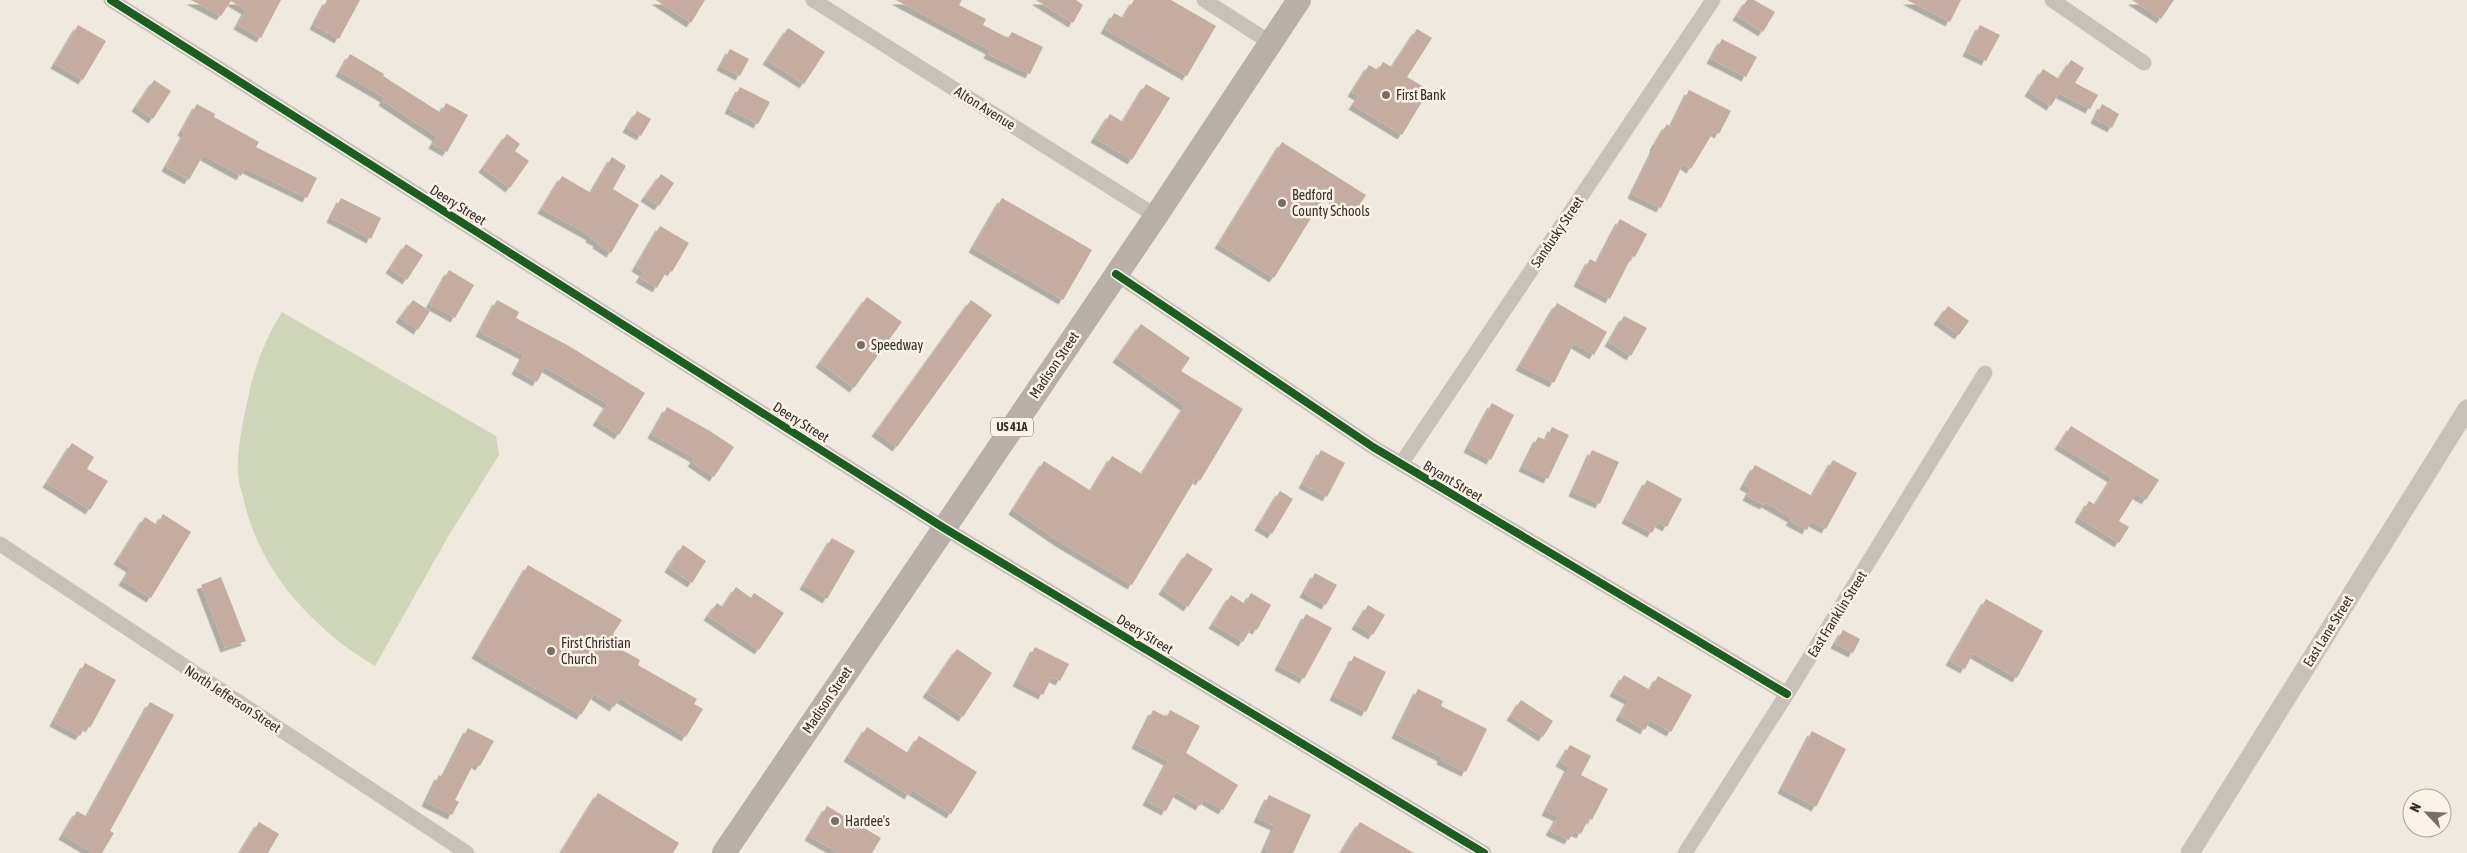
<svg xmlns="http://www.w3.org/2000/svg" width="2467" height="853" viewBox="0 0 2467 853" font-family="'Asap Condensed',sans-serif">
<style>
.green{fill:#cfd5b8}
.building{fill:#c4ada0;filter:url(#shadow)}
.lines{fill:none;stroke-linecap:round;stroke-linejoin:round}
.minor{stroke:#c8c1b9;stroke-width:15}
.tertiary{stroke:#c8c1b9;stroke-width:19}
.primary{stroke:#b7afa8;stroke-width:24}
.cycleway-casing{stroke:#fbf3e7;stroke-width:11}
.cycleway{stroke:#1b5e20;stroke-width:8}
.poi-dot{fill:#796f68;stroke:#fbf3e7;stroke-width:2}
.labels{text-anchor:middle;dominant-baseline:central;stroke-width:5;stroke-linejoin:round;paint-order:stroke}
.shield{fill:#fbf3e7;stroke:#736961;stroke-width:1}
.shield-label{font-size:12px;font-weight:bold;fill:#392e27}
.poi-label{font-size:14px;fill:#392e27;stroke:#fbf3e7;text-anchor:start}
.street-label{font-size:14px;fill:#392e27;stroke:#fbf3e7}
</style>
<defs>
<filter id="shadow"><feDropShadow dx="-4.5" dy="4.5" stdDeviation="0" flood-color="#0004"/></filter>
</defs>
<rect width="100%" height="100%" fill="#efe9e0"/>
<path class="green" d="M 282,312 L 496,436 L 499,455 L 449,535 L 375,666 C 312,628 259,571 243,497 C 241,489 238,480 238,471 C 237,451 242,427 246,407 C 254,369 262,345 282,312 Z"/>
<g class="building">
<path d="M 191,0 L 281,0 L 261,38 L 238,25 L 246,10 L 231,1 L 221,16 Z"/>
<path d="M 327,0 L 360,0 L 339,39 L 314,25 Z"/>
<path d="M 656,0 L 705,0 L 691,23 Z"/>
<path d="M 896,0 L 962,0 L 959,5 L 986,19 L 983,25 L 1008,38 L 1012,32 L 1043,47 L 1030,74 L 988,54 L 990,50 Z"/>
<path d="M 1036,0 L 1076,0 L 1083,5 L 1073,23 Z"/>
<path d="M 1134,0 L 1171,0 L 1216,26 L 1187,76 L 1105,29 L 1114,13 L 1123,18 Z"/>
<path d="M 1747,0 L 1754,0 L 1775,12 L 1763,32 L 1737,16 Z"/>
<path d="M 1907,0 L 1961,0 L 1950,22 Z"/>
<path d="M 2132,0 L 2174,0 L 2161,19 Z"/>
<path d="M 78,25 L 106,41 L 83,80 L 55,64 Z"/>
<path d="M 1980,25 L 2000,35 L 1986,61 L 1967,52 Z"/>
<path d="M 788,28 L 825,52 L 804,84 L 767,60 Z"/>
<path d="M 1417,29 L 1432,38 L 1407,77 L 1429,90 L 1402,135 L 1353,105 L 1359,96 L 1352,92 L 1369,65 L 1378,70 L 1383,62 L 1392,67 Z"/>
<path d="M 1722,39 L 1757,57 L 1746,77 L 1711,59 Z"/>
<path d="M 730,49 L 749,59 L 740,76 L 721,66 Z"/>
<path d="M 350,54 L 384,74 L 383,76 L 441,113 L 446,103 L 468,115 L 447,152 L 433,144 L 437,137 L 430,132 L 383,101 L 385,98 L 340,72 Z"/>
<path d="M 2071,60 L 2084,68 L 2075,83 L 2098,95 L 2090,109 L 2059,93 L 2051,106 L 2029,92 L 2043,69 L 2059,79 Z"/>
<path d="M 154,80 L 171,91 L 153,119 L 136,107 Z"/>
<path d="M 1146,84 L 1170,98 L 1132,160 L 1095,138 L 1110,114 L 1123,122 Z"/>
<path d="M 740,87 L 770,102 L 758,124 L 729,109 Z"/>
<path d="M 1689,90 L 1731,111 L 1719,134 L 1714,131 L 1691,169 L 1683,164 L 1661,208 L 1632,194 L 1655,147 L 1654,146 L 1667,124 L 1671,127 Z"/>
<path d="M 197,104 L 215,114 L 214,117 L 259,142 L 256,147 L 317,178 L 307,198 L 245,168 L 241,176 L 203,155 L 189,180 L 166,167 L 185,133 L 182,131 Z"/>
<path d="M 2102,104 L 2119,114 L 2112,128 L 2095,119 Z"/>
<path d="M 637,111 L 651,119 L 641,136 L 627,128 Z"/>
<path d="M 507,134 L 520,144 L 515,151 L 529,161 L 510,188 L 483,168 Z"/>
<path d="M 1282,142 L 1366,195 L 1355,212 L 1326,194 L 1274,278 L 1219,244 Z"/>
<path d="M 612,157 L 626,166 L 613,189 L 639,205 L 611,253 L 597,244 L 598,242 L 590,238 L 591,236 L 542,209 L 562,176 L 591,193 Z"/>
<path d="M 661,174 L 674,183 L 659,206 L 645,197 Z"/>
<path d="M 341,198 L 381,218 L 371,239 L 331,218 Z"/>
<path d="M 1002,198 L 1092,250 L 1063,300 L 973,248 Z"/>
<path d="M 1620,219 L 1647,234 L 1635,257 L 1632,256 L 1610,299 L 1578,282 L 1590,259 L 1597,263 Z"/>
<path d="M 660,226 L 689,243 L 672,272 L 668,269 L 657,288 L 640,278 L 644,272 L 636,267 Z"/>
<path d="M 406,244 L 423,255 L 407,280 L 390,269 Z"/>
<path d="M 449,270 L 474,285 L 455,318 L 430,304 Z"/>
<path d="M 867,297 L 902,322 L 854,388 L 820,363 Z"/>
<path d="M 413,300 L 430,311 L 418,330 L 400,318 Z"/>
<path d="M 497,300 L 519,312 L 516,318 L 569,346 L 645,393 L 619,435 L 597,421 L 608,404 L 545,367 L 537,382 L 516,370 L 524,355 L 480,332 Z"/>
<path d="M 971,300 L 992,315 L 897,447 L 876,432 Z"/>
<path d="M 1557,303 L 1607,332 L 1594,355 L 1574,343 L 1554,383 L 1520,366 Z"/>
<path d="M 1948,306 L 1969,321 L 1959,335 L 1938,320 Z"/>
<path d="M 1624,316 L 1647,328 L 1631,356 L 1609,342 Z"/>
<path d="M 1141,324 L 1190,358 L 1181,371 L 1243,409 L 1200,481 L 1196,478 L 1132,585 L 1060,542 L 1013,510 L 1044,461 L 1091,491 L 1112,456 L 1142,474 L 1185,406 L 1117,358 Z"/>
<path d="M 1492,403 L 1514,415 L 1491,460 L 1468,448 Z"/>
<path d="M 667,407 L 710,431 L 734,447 L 714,477 L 692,462 L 695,458 L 652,434 Z"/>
<path d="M 2071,426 L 2159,480 L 2146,500 L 2136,494 L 2119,521 L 2129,527 L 2119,543 L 2079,518 L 2089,501 L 2095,505 L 2112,478 L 2059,445 Z"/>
<path d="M 1552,427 L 1569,435 L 1548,479 L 1523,467 L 1538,437 L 1546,440 Z"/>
<path d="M 72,443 L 94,457 L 87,469 L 108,481 L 90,510 L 47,483 Z"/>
<path d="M 1321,450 L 1345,463 L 1327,497 L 1303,484 Z"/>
<path d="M 1592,450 L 1619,462 L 1600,504 L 1573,492 Z"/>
<path d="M 1833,460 L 1857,473 L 1826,529 L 1811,521 L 1807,530 L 1790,521 L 1792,518 L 1766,503 L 1764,505 L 1747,496 L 1751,489 L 1744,485 L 1755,465 L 1812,496 Z"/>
<path d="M 1647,480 L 1682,499 L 1667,527 L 1658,522 L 1652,533 L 1626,519 Z"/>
<path d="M 1280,491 L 1293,499 L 1272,534 L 1259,526 Z"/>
<path d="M 163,514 L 191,532 L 151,598 L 123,581 L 131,568 L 118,560 L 145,517 L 157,525 Z"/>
<path d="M 832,538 L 855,551 L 827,599 L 804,585 Z"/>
<path d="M 683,545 L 706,561 L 692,583 L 669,568 Z"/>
<path d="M 1187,553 L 1213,569 L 1188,607 L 1163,590 Z"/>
<path d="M 528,565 L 622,620 L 613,634 L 624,641 L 620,649 L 640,660 L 638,665 L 697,699 L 694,704 L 703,709 L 686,737 L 620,698 L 614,707 L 594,694 L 581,715 L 476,654 Z"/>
<path d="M 1315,573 L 1337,585 L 1326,605 L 1304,593 Z"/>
<path d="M 221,577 L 246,641 L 225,648 L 201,585 Z"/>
<path d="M 736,587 L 751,598 L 754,593 L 784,613 L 759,650 L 708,616 L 717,603 L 723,607 Z"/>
<path d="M 1251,593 L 1271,605 L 1257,630 L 1252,627 L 1243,642 L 1213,624 L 1231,595 L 1245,604 Z"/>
<path d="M 1986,599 L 2043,631 L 2017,678 L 1973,653 L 1965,669 L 1950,661 Z"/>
<path d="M 1368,605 L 1385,615 L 1373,635 L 1356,625 Z"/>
<path d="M 1306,614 L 1332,628 L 1304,679 L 1279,666 Z"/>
<path d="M 1843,630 L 1860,639 L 1853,653 L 1835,644 Z"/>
<path d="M 1035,647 L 1069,664 L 1060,681 L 1052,677 L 1043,695 L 1017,682 Z"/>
<path d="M 957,649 L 992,673 L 963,717 L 927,693 Z"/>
<path d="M 1354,656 L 1386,672 L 1366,712 L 1334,696 Z"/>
<path d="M 85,663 L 116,680 L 90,728 L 86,725 L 80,736 L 54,722 Z"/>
<path d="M 1624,675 L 1650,690 L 1658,676 L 1692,695 L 1671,732 L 1650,720 L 1645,730 L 1620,716 L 1629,700 L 1614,692 Z"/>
<path d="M 1418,689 L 1443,701 L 1441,706 L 1487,729 L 1466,772 L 1441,760 L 1442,757 L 1396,734 Z"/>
<path d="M 1521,700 L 1553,721 L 1543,737 L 1511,716 Z"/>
<path d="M 150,702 L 174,715 L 110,831 L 114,833 L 102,853 L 93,853 L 63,835 L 77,811 L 87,817 Z"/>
<path d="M 1153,710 L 1167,717 L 1170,710 L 1200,726 L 1186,753 L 1238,785 L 1223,810 L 1204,799 L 1200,806 L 1176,792 L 1166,811 L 1147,801 L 1168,761 L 1136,744 Z"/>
<path d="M 867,727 L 908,753 L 919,736 L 977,772 L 951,814 L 912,790 L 909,795 L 848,757 Z"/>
<path d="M 468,728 L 494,741 L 480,766 L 474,763 L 455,800 L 459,802 L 452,815 L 426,802 L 439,775 L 443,777 Z"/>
<path d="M 1812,731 L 1846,749 L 1816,807 L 1782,789 Z"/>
<path d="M 1570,745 L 1591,756 L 1581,775 L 1608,789 L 1592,820 L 1589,818 L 1581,834 L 1574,831 L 1569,840 L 1550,831 L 1558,817 L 1546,811 L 1569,767 L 1560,762 Z"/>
<path d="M 598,793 L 679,843 L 673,853 L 561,853 Z"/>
<path d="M 1269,795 L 1311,815 L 1293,853 L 1274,853 L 1265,849 L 1275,826 L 1258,818 Z"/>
<path d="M 827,806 L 881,838 L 872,853 L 839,853 L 809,836 Z"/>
<path d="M 259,822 L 279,834 L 268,853 L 240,853 Z"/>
<path d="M 1360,822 L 1414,853 L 1341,853 Z"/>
</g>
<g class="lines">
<g class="minor">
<path d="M 111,0 L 944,528 L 1484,853"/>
<path d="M 813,0 L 1156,216"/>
<path d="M 1204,0 L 1271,43"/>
<path d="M 2052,0 L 2144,63"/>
<path d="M 1116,274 L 1373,447 L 1787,694"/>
<path d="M 1401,464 L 1713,0"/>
<path d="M 0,544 L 467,853"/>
<path d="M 1685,853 L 1787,694 L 1985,373"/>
</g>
<path class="tertiary" d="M 2190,853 L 2467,409"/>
<path class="primary" d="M 724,853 L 1156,216 L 1299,0"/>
<defs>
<g id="cycleway">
<path d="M 111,0 L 944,528 L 1484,853"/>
<path d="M 1116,274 L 1373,447 L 1787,694"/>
</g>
</defs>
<use href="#cycleway" class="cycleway-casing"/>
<use href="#cycleway" class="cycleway"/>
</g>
<g class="poi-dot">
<circle cx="1386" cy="95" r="5"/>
<circle cx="1282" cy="203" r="5"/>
<circle cx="861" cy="345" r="5"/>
<circle cx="551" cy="651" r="5"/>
<circle cx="835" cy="821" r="5"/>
</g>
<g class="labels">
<rect class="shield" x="991" y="417.5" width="42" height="19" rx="4"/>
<g class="shield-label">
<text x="1012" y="427">US 41A</text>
</g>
<g class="poi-label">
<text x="1396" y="95">First Bank</text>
<text x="1292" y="195">Bedford<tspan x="1292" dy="16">County Schools</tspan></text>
<text x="871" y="345">Speedway</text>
<text x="561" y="643">First Christian<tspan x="561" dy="16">Church</tspan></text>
<text x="845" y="821">Hardee's</text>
</g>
<g class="street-label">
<text transform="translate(985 108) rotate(32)">Alton Avenue</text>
<text transform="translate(458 205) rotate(32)">Deery Street</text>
<text transform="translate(1557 232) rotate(-56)">Sandusky Street</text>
<text transform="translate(1054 365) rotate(-56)">Madison Street</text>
<text transform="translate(801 422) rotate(32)">Deery Street</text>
<text transform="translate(1453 481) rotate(31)">Bryant Street</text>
<text transform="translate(1837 614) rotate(-58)">East Franklin Street</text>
<text transform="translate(2328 631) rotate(-58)">East Lane Street</text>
<text transform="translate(1145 634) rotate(31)">Deery Street</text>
<text transform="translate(233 699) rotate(33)">North Jefferson Street</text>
<text transform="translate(827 700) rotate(-56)">Madison Street</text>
</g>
</g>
<g transform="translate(2427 813) rotate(295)"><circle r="24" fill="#fbf3e7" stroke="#ada49a"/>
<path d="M0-4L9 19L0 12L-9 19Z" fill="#796f68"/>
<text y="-8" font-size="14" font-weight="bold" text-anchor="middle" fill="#392e27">N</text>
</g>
</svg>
